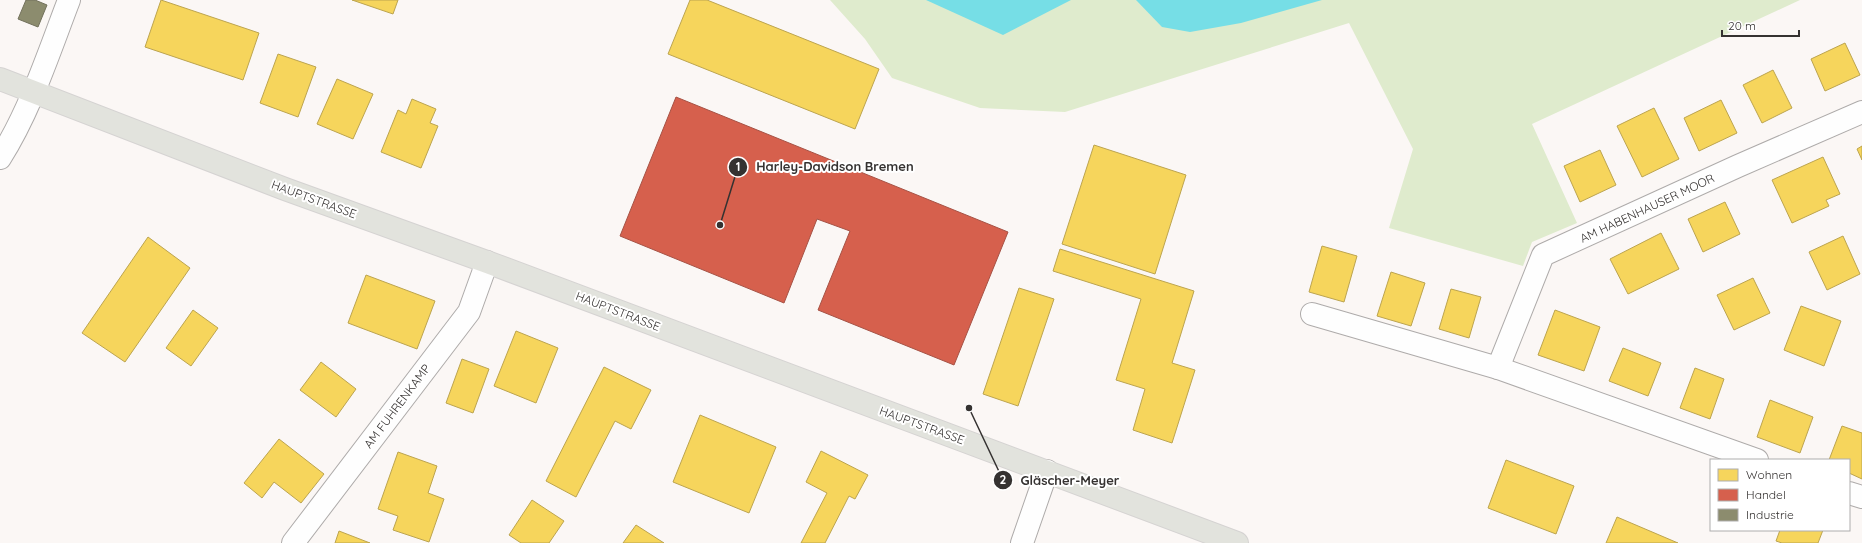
<svg xmlns="http://www.w3.org/2000/svg" width="1862" height="543" viewBox="0 0 1862 543" font-family="Quicksand,sans-serif">
<style>
.green{fill:#dfebcd}
.water{fill:#76dee6}
.homes{fill:#f6d55c;stroke:#bca44f}
.shops{fill:#d6604d;stroke:#a65245}
.industry{fill:#8c8c6e;stroke:#72715c}
.lines{fill:none;stroke-linecap:round;stroke-linejoin:round}
.minor-casing{stroke:#aeabaa;stroke-width:24}
.major-casing{stroke:#d5d3d2;stroke-width:24}
.minor{stroke:#fefefe;stroke-width:22}
.major{stroke:#e2e3dd;stroke-width:22}
.labels{text-anchor:middle;dominant-baseline:central;stroke-width:4;stroke-linejoin:round;paint-order:stroke}
.street-label{font-size:12px;fill:#353231;stroke:#fff}
.leader{fill:none;stroke:#353231;stroke-width:1.5}
.callout-dot{fill:#353231;stroke:#fff;stroke-width:1.5}
.mark-label{font-size:12px;text-anchor:middle;font-weight:bold;fill:#fff}
.callout-label{font-size:13px;text-anchor:middle;font-weight:bold;fill:#353231;stroke:#fff;stroke-width:4;stroke-linejoin:round;paint-order:stroke}
</style>
<rect width="100%" height="100%" fill="#fbf7f5"/>
<path class="green" d="M 830,0 L 1800,0 L 1532,124 L 1577,223 L 1532,242 L 1523,266 L 1389,228 L 1413,149 L 1349,23 L 1065,112 L 980,108 L 892,78 L 865,39 Z"/>
<g class="water">
<path d="M 926,0 L 1071,0 L 1003,35 Z"/>
<path d="M 1136,0 L 1322,0 L 1241,23 L 1190,32 L 1162,27 Z"/>
</g>
<g class="homes">
<path d="M 161,0 L 259,33 L 243,80 L 145,47 Z"/>
<path d="M 352,0 L 398,0 L 393,14 Z"/>
<path d="M 690,0 L 707,0 L 879,69 L 855,129 L 668,54 Z"/>
<path d="M 1845,43 L 1860,75 L 1825,91 L 1811,59 Z"/>
<path d="M 278,54 L 316,67 L 298,117 L 260,103 Z"/>
<path d="M 1773,70 L 1792,108 L 1762,123 L 1743,85 Z"/>
<path d="M 337,79 L 373,94 L 353,139 L 317,124 Z"/>
<path d="M 412,99 L 436,109 L 430,123 L 438,126 L 421,168 L 381,152 L 398,110 L 406,114 Z"/>
<path d="M 1721,100 L 1737,133 L 1699,151 L 1684,118 Z"/>
<path d="M 1654,108 L 1679,159 L 1642,177 L 1617,126 Z"/>
<path d="M 1094,145 L 1186,175 L 1155,274 L 1062,244 Z"/>
<path d="M 1862,146 L 1862,160 L 1857,149 Z"/>
<path d="M 1600,150 L 1616,185 L 1580,202 L 1564,166 Z"/>
<path d="M 1823,157 L 1840,194 L 1826,200 L 1829,206 L 1792,223 L 1772,180 Z"/>
<path d="M 1725,202 L 1740,234 L 1703,252 L 1688,219 Z"/>
<path d="M 1661,233 L 1679,269 L 1628,294 L 1610,259 Z"/>
<path d="M 1843,236 L 1860,274 L 1827,290 L 1809,252 Z"/>
<path d="M 148,237 L 190,268 L 125,362 L 82,333 Z"/>
<path d="M 1322,246 L 1357,256 L 1344,302 L 1309,292 Z"/>
<path d="M 1060,249 L 1194,291 L 1172,363 L 1195,370 L 1172,443 L 1133,430 L 1145,389 L 1116,380 L 1141,299 L 1053,271 Z"/>
<path d="M 1391,272 L 1425,283 L 1411,326 L 1377,316 Z"/>
<path d="M 366,275 L 435,301 L 417,349 L 348,323 Z"/>
<path d="M 1753,278 L 1770,313 L 1734,330 L 1717,295 Z"/>
<path d="M 1019,288 L 1054,299 L 1018,406 L 983,394 Z"/>
<path d="M 1451,289 L 1481,297 L 1469,338 L 1439,329 Z"/>
<path d="M 1801,306 L 1841,321 L 1824,366 L 1784,350 Z"/>
<path d="M 193,310 L 218,328 L 191,366 L 166,348 Z"/>
<path d="M 1555,310 L 1600,327 L 1584,371 L 1538,355 Z"/>
<path d="M 516,331 L 558,348 L 536,403 L 494,386 Z"/>
<path d="M 1623,348 L 1661,363 L 1648,396 L 1609,381 Z"/>
<path d="M 462,359 L 489,369 L 473,413 L 446,403 Z"/>
<path d="M 321,362 L 356,389 L 336,417 L 300,390 Z"/>
<path d="M 604,367 L 651,390 L 631,429 L 615,421 L 576,497 L 546,481 Z"/>
<path d="M 1695,368 L 1724,379 L 1710,419 L 1680,408 Z"/>
<path d="M 1770,400 L 1813,417 L 1800,453 L 1757,437 Z"/>
<path d="M 700,415 L 776,447 L 749,513 L 673,482 Z"/>
<path d="M 1842,426 L 1862,433 L 1862,479 L 1849,473 L 1849,460 L 1829,460 Z"/>
<path d="M 279,439 L 324,474 L 301,503 L 274,482 L 262,498 L 244,483 Z"/>
<path d="M 821,451 L 868,475 L 855,499 L 849,496 L 825,543 L 801,543 L 827,493 L 806,482 Z"/>
<path d="M 398,452 L 437,466 L 428,493 L 444,499 L 429,542 L 393,530 L 398,516 L 378,509 Z"/>
<path d="M 1506,460 L 1574,486 L 1556,534 L 1488,508 Z"/>
<path d="M 532,500 L 564,521 L 549,543 L 521,543 L 509,535 Z"/>
<path d="M 1617,517 L 1678,543 L 1606,543 Z"/>
<path d="M 636,525 L 664,543 L 623,543 Z"/>
<path d="M 1780,530 L 1823,530 L 1818,543 L 1782,543 L 1776,541 Z"/>
<path d="M 339,531 L 370,543 L 335,543 Z"/>
</g>
<path class="shops" d="M 676,97 L 1008,232 L 954,365 L 818,310 L 850,231 L 817,219 L 784,303 L 620,236 Z"/>
<path class="industry" d="M 26,0 L 35,0 L 47,5 L 38,27 L 18,19 Z"/>
<g class="lines">
<defs>
<g id="minor">
<path d="M 0,158 C 30,111 49,52 69,0"/>
<path d="M 1312,314 L 1498,368 L 1757,460"/>
<path d="M 1498,368 L 1543,255 L 1738,166 L 1862,112"/>
<path d="M 1849,493 L 1862,497"/>
<path d="M 293,543 L 469,312 L 487,262"/>
<path d="M 1022,543 L 1047,471"/>
</g>
<path id="major" d="M 0,79 L 285,189 L 487,262 L 1237,543"/>
</defs>
<use href="#minor" class="minor-casing"/>
<use href="#major" class="major-casing"/>
<use href="#minor" class="minor"/>
<use href="#major" class="major"/>
</g>
<g class="labels">
<g class="street-label">
<text transform="translate(314 199) rotate(20)">HAUPTSTRASSE</text>
<text transform="translate(1647 208) rotate(-25)">AM HABENHAUSER MOOR</text>
<text transform="translate(618 311) rotate(21)">HAUPTSTRASSE</text>
<text transform="translate(397 406) rotate(-53)">AM FUHRENKAMP</text>
<text transform="translate(922 425) rotate(20)">HAUPTSTRASSE</text>
</g>
</g>
<path class="leader" d="M720 225L738 167M969 408L1003 480"/>
<g class="callout-dot">
<circle cx="720" cy="225" r="4"/>
<circle cx="969" cy="408" r="4"/>
<circle cx="738" cy="167" r="10"/>
<circle cx="1003" cy="480" r="10"/>
</g>
<g class="mark-label">
<text x="738" y="171">1</text>
<text x="1003" y="484">2</text>
</g>
<g class="callout-label">
<text x="835" y="171">Harley-Davidson Bremen</text>
<text x="1070" y="485">Gläscher-Meyer</text>
</g>
<rect x="1710" y="459" width="140" height="72" fill="#ffffff" stroke="#aeadad"/>
<rect x="1718" y="469" width="20" height="12" fill="#f6d55c" stroke="#aeadad"/>
<text x="1746" y="479" font-size="12" fill="#353231">Wohnen</text>
<rect x="1718" y="489" width="20" height="12" fill="#d6604d" stroke="#aeadad"/>
<text x="1746" y="499" font-size="12" fill="#353231">Handel</text>
<rect x="1718" y="509" width="20" height="12" fill="#8c8c6e" stroke="#aeadad"/>
<text x="1746" y="519" font-size="12" fill="#353231">Industrie</text>
<path d="M1722 30v6h77v-6" fill="none" stroke="#353231" stroke-width="2"/>
<text x="1728" y="30" font-size="12" fill="#353231" stroke="#ffffff" stroke-width="3" paint-order="stroke">20 m</text>
</svg>
